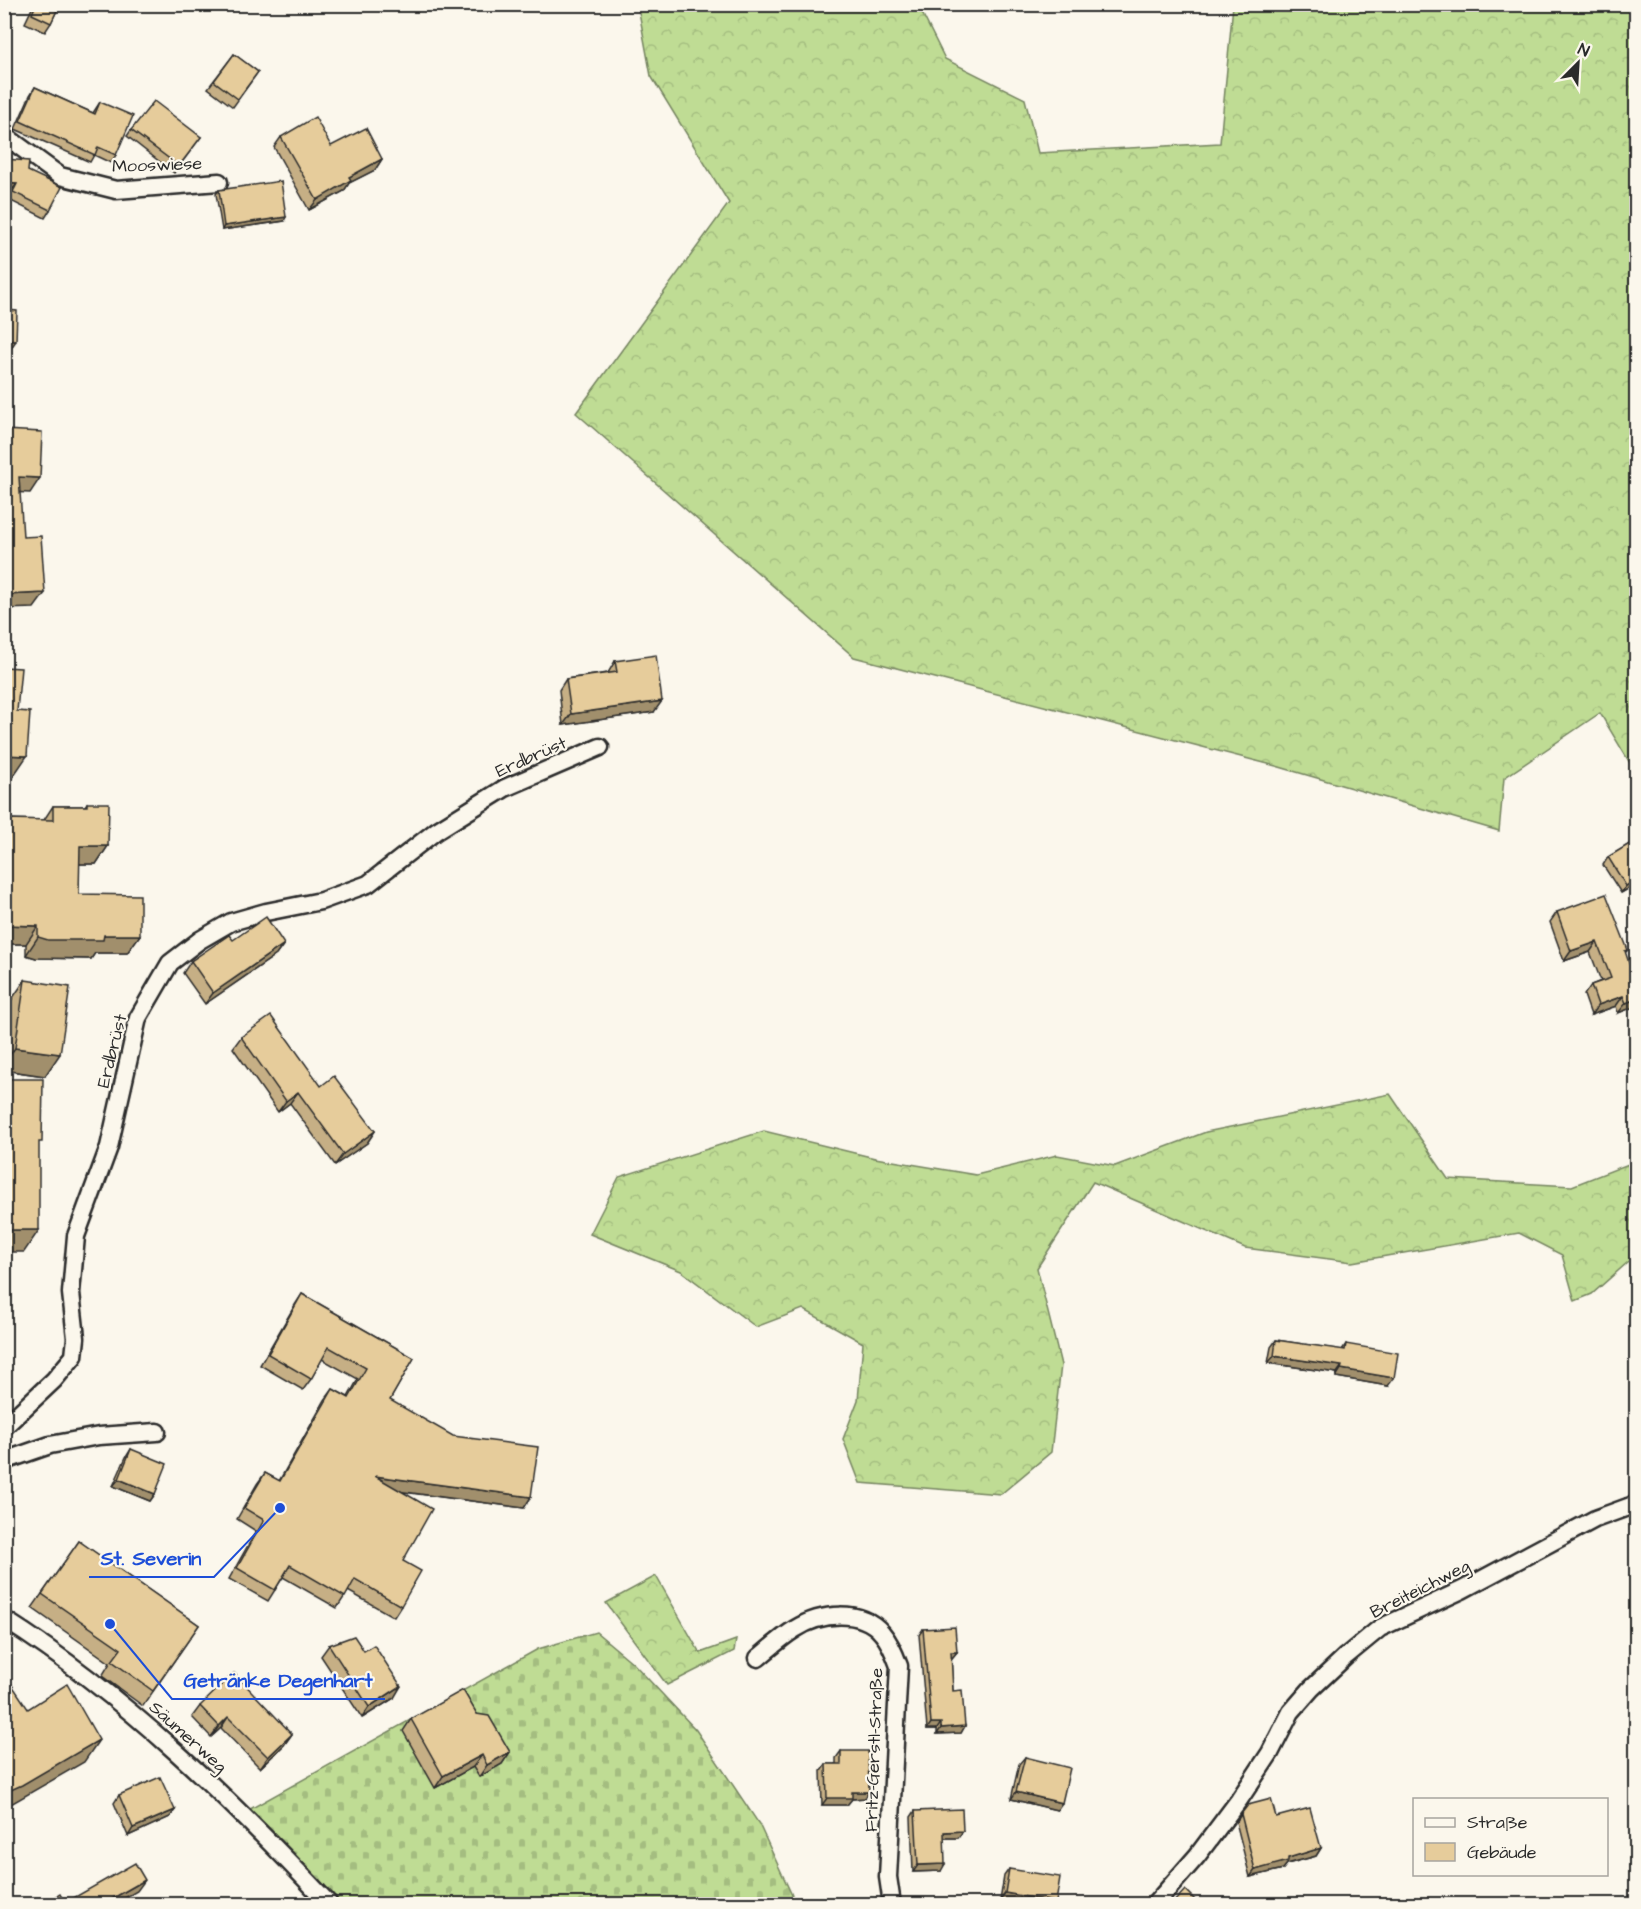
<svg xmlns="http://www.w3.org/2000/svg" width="1641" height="1909" viewBox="0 0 1641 1909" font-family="'Architects Daughter',sans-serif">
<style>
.forest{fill:url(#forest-crowns);stroke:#758460;stroke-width:1.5}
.cemetery{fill:url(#cemetery-stones);stroke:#758460;stroke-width:1.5}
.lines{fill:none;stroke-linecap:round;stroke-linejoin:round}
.street-casing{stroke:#2b2b2b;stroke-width:21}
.street{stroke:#fbf7ec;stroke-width:16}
.wall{fill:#c6af85;stroke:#2b2b2b;stroke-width:1.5}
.shaded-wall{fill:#a18f6c;stroke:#2b2b2b;stroke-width:1.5}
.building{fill:#e6cc9b;stroke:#2b2b2b;stroke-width:1.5}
.labels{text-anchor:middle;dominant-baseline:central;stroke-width:4.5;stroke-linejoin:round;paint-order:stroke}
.street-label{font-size:18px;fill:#2b2b2b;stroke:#fbf7ec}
.leader{fill:none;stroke:#1d4ed8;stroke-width:2}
.callout-dot{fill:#1d4ed8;stroke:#fbf7ec;stroke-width:2}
.callout-label{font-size:20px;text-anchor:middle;font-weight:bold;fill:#1d4ed8;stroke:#fbf7ec;stroke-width:4.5;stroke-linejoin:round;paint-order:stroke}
</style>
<defs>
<pattern id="forest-crowns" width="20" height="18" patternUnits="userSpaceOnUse" patternTransform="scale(1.5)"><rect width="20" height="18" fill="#bfdc94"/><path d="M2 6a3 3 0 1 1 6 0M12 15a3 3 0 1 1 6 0" fill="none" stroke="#a4bd80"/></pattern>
<pattern id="cemetery-stones" width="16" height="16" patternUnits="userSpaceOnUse" patternTransform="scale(1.5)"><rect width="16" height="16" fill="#bfdc94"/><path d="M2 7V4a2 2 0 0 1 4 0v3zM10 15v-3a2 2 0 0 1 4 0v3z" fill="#a4bd80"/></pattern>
</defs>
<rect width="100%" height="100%" fill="#fbf7ec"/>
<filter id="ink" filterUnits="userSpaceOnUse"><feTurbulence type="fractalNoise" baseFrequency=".0167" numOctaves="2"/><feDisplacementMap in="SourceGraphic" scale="12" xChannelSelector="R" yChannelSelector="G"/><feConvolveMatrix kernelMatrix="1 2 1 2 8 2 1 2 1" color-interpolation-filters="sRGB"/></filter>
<g filter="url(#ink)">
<g class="forest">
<path d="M 643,5 L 918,5 L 945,59 L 1025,99 L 1038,153 L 1220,143 L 1233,5 L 1636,5 L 1636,773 L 1600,713 L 1504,778 L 1499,831 L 1276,766 L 854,657 L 576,413 L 729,203 L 651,76 L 639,12 Z"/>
<path d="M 1390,1094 L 1448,1179 L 1572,1186 L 1636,1161 L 1636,1255 L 1592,1294 L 1575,1301 L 1562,1255 L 1519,1233 L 1352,1262 L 1245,1248 L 1093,1182 L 1037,1268 L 1061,1365 L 1051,1452 L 1001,1494 L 860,1483 L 843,1439 L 858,1400 L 863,1343 L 803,1309 L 756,1327 L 681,1271 L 590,1234 L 619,1177 L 764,1131 L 875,1158 L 976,1175 L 1057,1155 L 1115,1166 L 1206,1132 Z"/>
<path d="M 656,1576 L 700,1653 L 736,1640 L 734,1651 L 667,1685 L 606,1603 Z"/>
</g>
<path class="cemetery" d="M 596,1632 L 633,1663 L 696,1730 L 759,1824 L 796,1904 L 337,1904 L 318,1884 L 243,1813 L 538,1649 Z"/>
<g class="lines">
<defs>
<g id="street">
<path d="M 4,135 L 60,176 L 116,190 L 219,182"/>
<path d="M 4,1427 L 54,1380 L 74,1356 L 76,1338 L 71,1293 L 76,1236 L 109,1147 L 138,1018 L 170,963 L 200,940 L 231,922 L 266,912 L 321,901 L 368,884 L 436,831 L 505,788 L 600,747"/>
<path d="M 4,1461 L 50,1445 L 99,1436 L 157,1432"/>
<path d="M 4,1619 C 127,1697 230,1799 329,1904"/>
<path d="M 758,1658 C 770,1648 782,1637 795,1629 C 820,1613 861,1608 882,1633 C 890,1642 895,1655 899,1666 L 888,1877 L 892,1904"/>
<path d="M 1155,1904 L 1197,1856 L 1239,1800 L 1270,1753 L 1291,1712 L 1311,1689 L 1346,1656 L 1380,1628 L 1462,1590 L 1595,1519 L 1636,1504"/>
</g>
</defs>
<use href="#street" class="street-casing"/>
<use href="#street" class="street"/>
</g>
<g class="wall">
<path d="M 34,4 L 60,4 L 51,23 L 45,32 L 25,23 Z"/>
<path d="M 234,54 L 258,72 L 233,107 L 208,88 Z"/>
<path d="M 35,87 L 93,113 L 100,102 L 116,155 L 111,163 L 94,155 L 90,162 L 15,129 L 30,95 Z"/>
<path d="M 131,130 L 201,137 L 174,173 L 127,136 Z"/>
<path d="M 281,137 L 331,146 L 382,159 L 375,170 L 349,183 L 344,191 L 309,210 L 274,147 Z"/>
<path d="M 28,171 L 50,210 L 45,218 L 7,199 L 11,191 L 4,191 Z"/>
<path d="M 219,190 L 284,221 L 222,230 L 216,194 Z"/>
<path d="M 615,661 L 654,712 L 563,725 L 559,690 L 566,679 L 608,673 Z"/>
<path d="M 87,803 L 108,846 L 96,864 L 79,864 L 79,894 L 140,935 L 127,953 L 95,953 L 91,959 L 36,958 L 26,955 L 26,944 L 4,944 L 4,819 L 44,820 L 53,806 L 85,806 Z"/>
<path d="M 1636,840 L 1636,892 L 1633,886 L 1621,893 L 1603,865 L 1608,857 Z"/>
<path d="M 1557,912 L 1628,950 L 1625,953 L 1636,984 L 1636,1004 L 1634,1007 L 1618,1013 L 1616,1006 L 1591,1015 L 1584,995 L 1591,985 L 1601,981 L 1590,952 L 1564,961 L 1550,922 Z"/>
<path d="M 233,940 L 284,944 L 276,955 L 205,1004 L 183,973 L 191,961 Z"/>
<path d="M 25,980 L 45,1076 L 4,1070 L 4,1039 L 10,1002 Z"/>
<path d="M 241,1037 L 375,1131 L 367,1143 L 335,1165 L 290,1103 L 278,1112 L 233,1048 Z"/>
<path d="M 302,1294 L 414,1358 L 390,1400 L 531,1497 L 524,1508 L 403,1492 L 403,1561 L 401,1606 L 394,1617 L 348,1591 L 337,1608 L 283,1577 L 268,1601 L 229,1579 L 256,1531 L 237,1519 L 257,1484 L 265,1473 L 279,1481 L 325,1400 L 333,1389 L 348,1397 L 358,1379 L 322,1359 L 311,1379 L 303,1390 L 260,1365 L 295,1305 Z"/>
<path d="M 1276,1340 L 1342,1350 L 1346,1344 L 1388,1386 L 1336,1377 L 1337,1373 L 1268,1363 L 1271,1347 Z"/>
<path d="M 131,1449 L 155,1494 L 150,1501 L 113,1486 L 126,1457 Z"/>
<path d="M 79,1541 L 199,1625 L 143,1706 L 102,1676 L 110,1663 L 32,1608 Z"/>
<path d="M 923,1629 L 957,1652 L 952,1658 L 951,1658 L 953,1691 L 965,1726 L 961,1733 L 937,1734 L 937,1729 L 927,1729 L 919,1635 Z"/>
<path d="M 329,1645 L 364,1651 L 394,1698 L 362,1718 L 321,1656 Z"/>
<path d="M 200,1706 L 292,1734 L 284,1745 L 260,1768 L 221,1728 L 211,1737 L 192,1717 Z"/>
<path d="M 477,1714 L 510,1752 L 502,1764 L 479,1777 L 473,1767 L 435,1788 L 403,1731 L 411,1719 Z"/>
<path d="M 841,1751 L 869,1792 L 865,1798 L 852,1799 L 847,1805 L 822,1805 L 821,1771 L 826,1764 L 836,1764 L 836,1758 Z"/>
<path d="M 1025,1757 L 1057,1810 L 1011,1799 L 1019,1764 Z"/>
<path d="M 119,1795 L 175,1810 L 170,1817 L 128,1836 L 114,1803 Z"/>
<path d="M 1248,1805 L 1276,1817 L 1321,1848 L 1316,1856 L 1287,1864 L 1283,1869 L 1250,1877 L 1236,1822 Z"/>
<path d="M 915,1811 L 963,1831 L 958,1838 L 944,1838 L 941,1871 L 913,1872 L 911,1817 Z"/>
<path d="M 1009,1869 L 1056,1902 L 1054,1905 L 1023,1905 L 1000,1901 L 1004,1876 Z"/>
</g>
<g class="shaded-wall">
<path d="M 382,159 L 375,170 L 349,183 L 344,191 L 309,210 L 317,200 L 349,177 Z"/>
<path d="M 4,183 L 17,184 L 11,191 L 4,191 Z"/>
<path d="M 286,217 L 284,221 L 222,230 L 224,226 Z"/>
<path d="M 4,340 L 16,341 L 11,348 L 4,348 Z"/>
<path d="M 19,477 L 40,478 L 30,493 L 8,492 Z"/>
<path d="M 45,593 L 34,608 L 4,609 L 4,595 Z"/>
<path d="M 662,701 L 654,712 L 563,725 L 571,714 Z"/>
<path d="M 4,755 L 27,756 L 12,778 L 4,777 Z"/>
<path d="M 80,846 L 108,846 L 96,864 L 67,864 Z"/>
<path d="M 1636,879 L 1633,886 L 1621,893 L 1626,886 Z"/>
<path d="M 4,925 L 38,926 L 26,944 L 4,944 Z"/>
<path d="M 104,935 L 140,935 L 127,953 L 95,953 L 91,959 L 36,958 L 26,955 L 38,937 Z"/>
<path d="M 1597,942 L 1590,952 L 1564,961 L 1571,951 Z"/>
<path d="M 284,944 L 276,955 L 205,1004 L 213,993 Z"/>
<path d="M 1623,996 L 1616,1006 L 1591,1015 L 1598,1005 Z"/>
<path d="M 1636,999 L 1636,1004 L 1634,1007 L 1618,1013 L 1626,1003 Z"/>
<path d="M 15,1048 L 60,1054 L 45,1076 L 4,1070 L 4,1063 Z"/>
<path d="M 298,1092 L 290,1103 L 278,1112 L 286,1101 Z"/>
<path d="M 375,1131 L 367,1143 L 335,1165 L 343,1154 Z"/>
<path d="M 4,1230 L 39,1230 L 24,1252 L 4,1252 Z"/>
<path d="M 1274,1356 L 1342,1366 L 1337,1373 L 1268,1363 Z"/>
<path d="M 1341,1369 L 1394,1378 L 1388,1386 L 1336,1377 Z"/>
<path d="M 375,1476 L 531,1497 L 524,1508 L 367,1487 Z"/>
<path d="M 119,1479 L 155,1494 L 150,1501 L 113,1486 Z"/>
<path d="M 951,1652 L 957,1652 L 952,1658 L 946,1658 Z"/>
<path d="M 401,1686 L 394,1698 L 362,1718 L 369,1707 Z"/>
<path d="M 228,1717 L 221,1728 L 211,1737 L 219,1726 Z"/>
<path d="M 931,1723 L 941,1723 L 937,1729 L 927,1729 Z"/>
<path d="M 965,1726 L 961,1733 L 937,1734 L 941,1728 Z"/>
<path d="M 292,1734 L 284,1745 L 260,1768 L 268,1757 Z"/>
<path d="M 99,1740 L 84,1762 L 4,1808 L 4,1793 Z"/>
<path d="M 510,1752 L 502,1764 L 479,1777 L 487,1765 Z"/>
<path d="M 482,1755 L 473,1767 L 435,1788 L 443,1776 Z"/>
<path d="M 852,1792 L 869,1792 L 865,1798 L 852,1799 L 847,1805 L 822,1805 L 827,1798 Z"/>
<path d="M 1016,1792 L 1062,1803 L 1057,1810 L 1011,1799 Z"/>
<path d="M 175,1810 L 170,1817 L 128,1836 L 133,1828 Z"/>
<path d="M 963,1831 L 958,1838 L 940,1838 L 944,1832 Z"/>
<path d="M 1321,1848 L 1316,1856 L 1287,1864 L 1283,1869 L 1250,1877 L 1255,1870 L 1288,1858 Z"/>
<path d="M 945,1864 L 941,1871 L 913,1872 L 918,1865 Z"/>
<path d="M 145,1880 L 137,1891 L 113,1905 L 101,1905 Z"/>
<path d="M 1005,1893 L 1056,1902 L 1054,1905 L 1023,1905 L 1000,1901 Z"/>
</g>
<g class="building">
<path d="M 36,4 L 60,4 L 51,23 L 32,14 Z"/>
<path d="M 234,54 L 258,72 L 238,99 L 214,81 Z"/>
<path d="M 35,87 L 95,114 L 100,102 L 133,116 L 116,155 L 98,147 L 95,155 L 20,121 Z"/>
<path d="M 154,101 L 201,137 L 179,166 L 131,130 Z"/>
<path d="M 315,117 L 331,146 L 366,128 L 382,159 L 349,177 L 351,180 L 317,200 L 281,137 Z"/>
<path d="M 4,159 L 29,161 L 28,171 L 62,187 L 50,210 L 13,192 L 17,184 L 4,183 Z"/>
<path d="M 281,181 L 286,217 L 224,226 L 219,190 Z"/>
<path d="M 4,299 L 8,300 L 7,310 L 17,311 L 16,341 L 4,340 Z"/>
<path d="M 4,430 L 42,432 L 40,478 L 19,477 L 23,537 L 41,536 L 45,593 L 4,595 Z"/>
<path d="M 656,655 L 662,701 L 571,714 L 566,679 L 617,672 L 615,661 Z"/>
<path d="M 4,667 L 21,668 L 17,711 L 30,712 L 27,756 L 4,755 Z"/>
<path d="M 87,803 L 109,803 L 108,846 L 80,846 L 79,894 L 140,895 L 140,935 L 104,935 L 103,940 L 48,940 L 38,937 L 38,926 L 4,925 L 4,819 L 53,820 L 53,806 L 87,806 Z"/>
<path d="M 1636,840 L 1636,879 L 1626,886 L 1608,857 Z"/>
<path d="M 1606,894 L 1628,950 L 1625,951 L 1636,984 L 1636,999 L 1626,1003 L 1623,996 L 1598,1005 L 1591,985 L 1611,978 L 1597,942 L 1571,951 L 1557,912 Z"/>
<path d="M 266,917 L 284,944 L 213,993 L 191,961 L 229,935 L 233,940 Z"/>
<path d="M 25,980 L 70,987 L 60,1054 L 15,1048 Z"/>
<path d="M 271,1016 L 321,1086 L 334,1076 L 375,1131 L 343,1154 L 298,1092 L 286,1101 L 241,1037 Z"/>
<path d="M 4,1079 L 43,1079 L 42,1142 L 39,1142 L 39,1230 L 4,1230 Z"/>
<path d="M 302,1294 L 414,1358 L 390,1400 L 453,1436 L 538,1447 L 531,1497 L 375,1476 L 432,1509 L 403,1561 L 421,1571 L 401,1606 L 355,1579 L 345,1597 L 290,1565 L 275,1590 L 237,1568 L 264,1520 L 244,1508 L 265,1473 L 280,1481 L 333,1389 L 349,1398 L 366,1368 L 329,1347 L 311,1379 L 268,1354 Z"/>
<path d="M 1276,1340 L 1345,1350 L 1346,1344 L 1398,1353 L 1394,1378 L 1341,1369 L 1342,1366 L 1274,1356 Z"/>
<path d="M 131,1449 L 167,1464 L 155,1494 L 119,1479 Z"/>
<path d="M 79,1541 L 199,1625 L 153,1691 L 112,1661 L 121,1649 L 42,1594 Z"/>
<path d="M 955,1627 L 957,1652 L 951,1652 L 953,1691 L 962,1690 L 965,1726 L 941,1728 L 941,1723 L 931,1723 L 923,1629 Z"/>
<path d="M 354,1636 L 364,1651 L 374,1645 L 401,1686 L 369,1707 L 329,1645 Z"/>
<path d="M 4,1673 L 28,1709 L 67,1684 L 99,1740 L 22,1785 L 4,1793 Z"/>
<path d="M 234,1673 L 292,1734 L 268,1757 L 228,1717 L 219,1726 L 200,1706 Z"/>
<path d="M 463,1690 L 477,1714 L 489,1716 L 510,1752 L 487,1765 L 482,1755 L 443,1776 L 411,1719 Z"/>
<path d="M 841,1751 L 868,1751 L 869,1792 L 852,1792 L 852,1798 L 827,1798 L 826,1764 L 841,1764 Z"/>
<path d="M 1025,1757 L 1070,1768 L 1062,1803 L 1016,1792 Z"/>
<path d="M 160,1777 L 175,1810 L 133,1828 L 119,1795 Z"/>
<path d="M 1271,1799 L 1276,1817 L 1310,1808 L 1321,1848 L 1288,1858 L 1288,1861 L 1255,1870 L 1241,1814 L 1248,1805 Z"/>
<path d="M 962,1809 L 963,1831 L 944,1832 L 945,1864 L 918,1865 L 915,1811 Z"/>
<path d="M 135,1863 L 145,1880 L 101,1905 L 42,1905 L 60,1894 L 65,1903 Z"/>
<path d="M 1009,1869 L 1060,1877 L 1056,1902 L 1005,1893 Z"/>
<path d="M 1185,1890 L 1200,1905 L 1171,1905 Z"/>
</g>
</g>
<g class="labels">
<g class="street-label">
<text transform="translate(157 165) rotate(-2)">Mooswiese</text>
<text transform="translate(531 757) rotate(-24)">Erdbrüst</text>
<text transform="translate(112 1051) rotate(-76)">Erdbrüst</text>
<text transform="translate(1420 1589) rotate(-27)">Breiteichweg</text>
<text transform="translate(188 1737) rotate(42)">Säumerweg</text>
<text transform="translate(874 1750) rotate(-88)">Fritz-Gerstl-Straße</text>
</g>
</g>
<path class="leader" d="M280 1508L214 1577H89M110 1624L172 1699H385"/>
<g class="callout-dot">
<circle cx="280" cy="1508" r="6"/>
<circle cx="110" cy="1624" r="6"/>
</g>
<g class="callout-label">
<text x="151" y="1565">St. Severin</text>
<text x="278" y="1687">Getränke Degenhart</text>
</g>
<rect width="1641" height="1909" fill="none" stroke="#fbf7ec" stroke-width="24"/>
<rect x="12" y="12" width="1617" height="1885" fill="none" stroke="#2b2b2b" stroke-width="2" filter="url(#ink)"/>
<rect x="1413" y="1798" width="195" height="78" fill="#fbf7ec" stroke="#a8a59f" stroke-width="1.5"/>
<rect x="1425" y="1818" width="30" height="9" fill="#fbf7ec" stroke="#a8a59f" stroke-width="1.5"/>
<text x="1467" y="1828" font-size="18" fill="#2b2b2b">Straße</text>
<rect x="1425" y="1843" width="30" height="18" fill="#e6cc9b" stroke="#a8a59f" stroke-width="1.5"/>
<text x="1467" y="1858" font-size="18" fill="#2b2b2b">Gebäude</text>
<g transform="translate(1578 63) rotate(24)" stroke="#fbf7ec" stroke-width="4.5" paint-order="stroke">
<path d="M0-4.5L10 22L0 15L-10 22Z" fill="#2b2b2b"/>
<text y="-9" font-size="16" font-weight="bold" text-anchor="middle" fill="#2b2b2b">N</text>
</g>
</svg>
